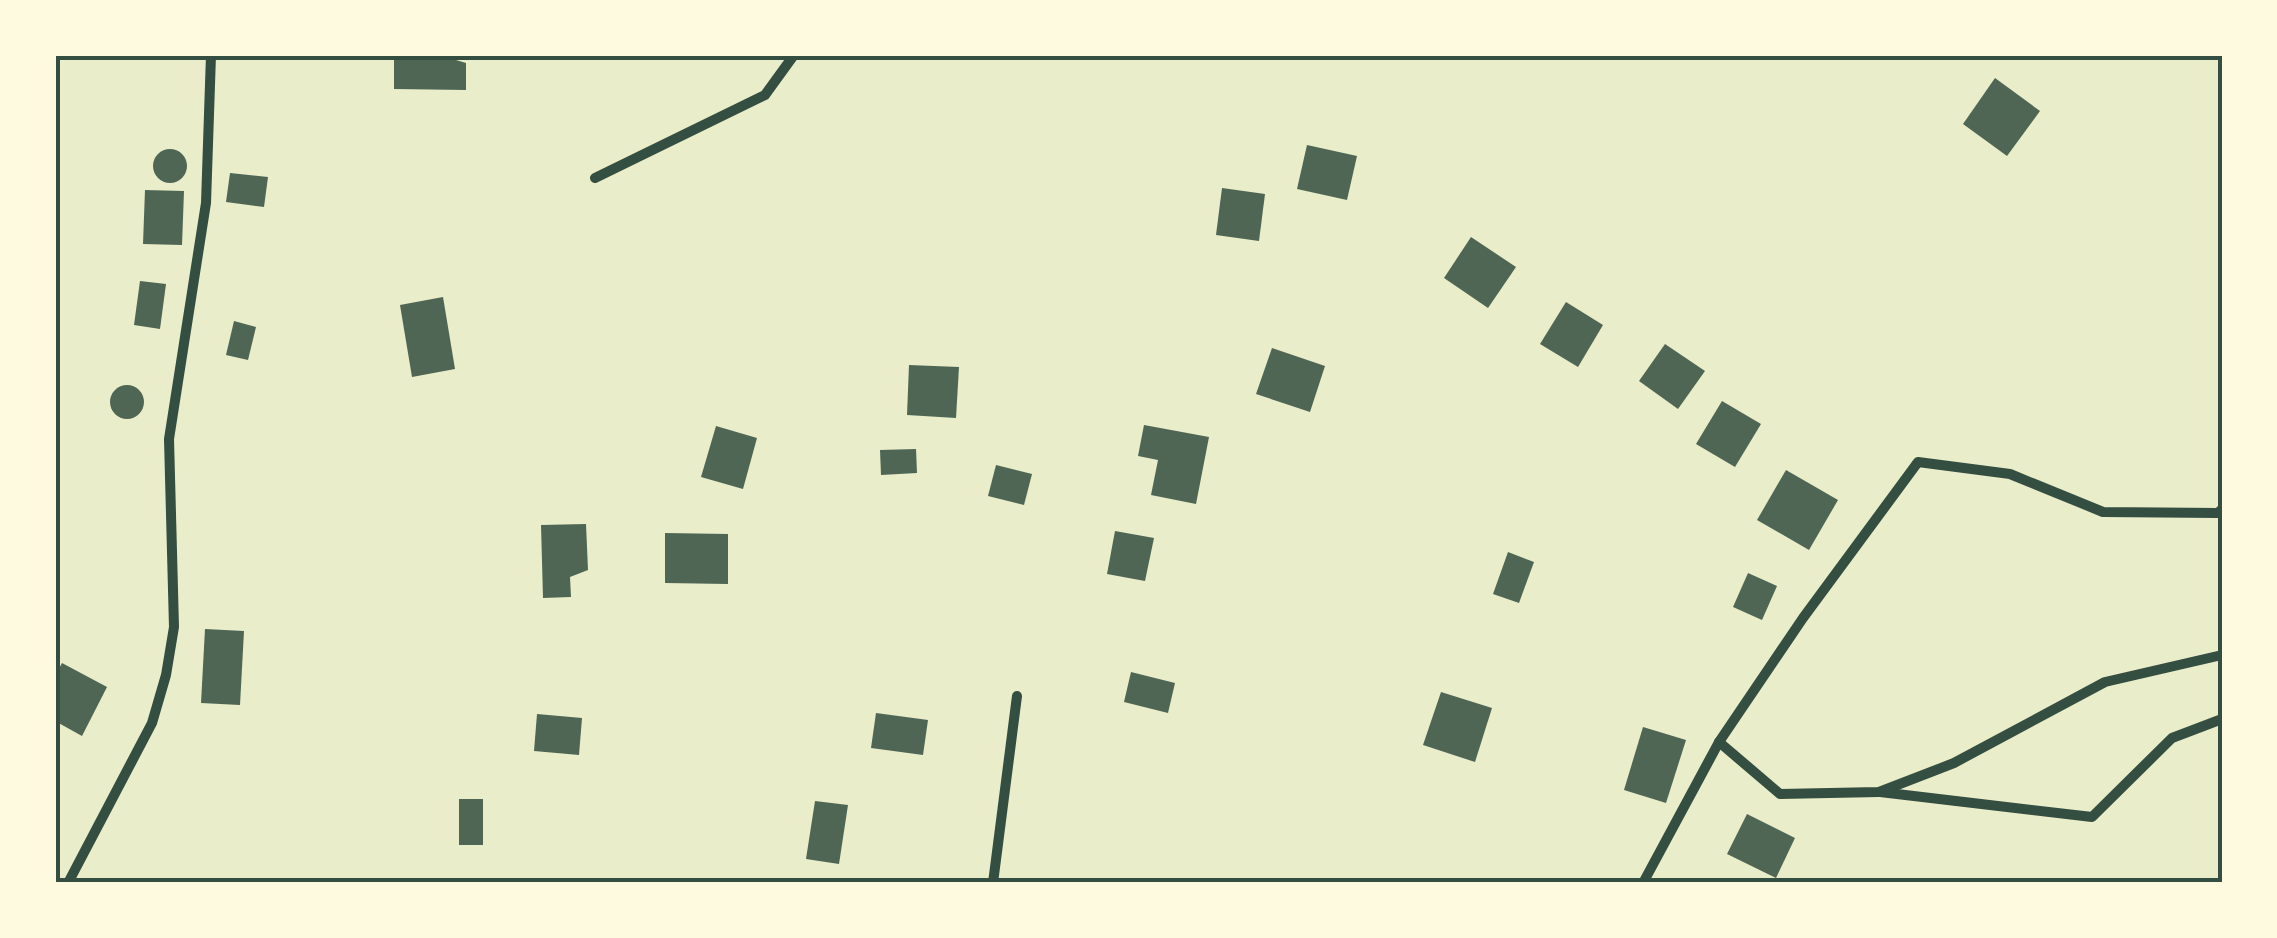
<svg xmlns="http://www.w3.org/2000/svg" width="2277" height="938" viewBox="0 0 2277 938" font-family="'Crimson Pro',serif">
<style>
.building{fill:#4f6655}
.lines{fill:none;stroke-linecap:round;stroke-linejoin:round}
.minor{stroke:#344e41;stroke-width:10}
.neatline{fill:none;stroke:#344e41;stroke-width:4}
</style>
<rect width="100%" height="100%" fill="#e9edc9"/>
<g class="building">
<path d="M 394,55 L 456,55 L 456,60 L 466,63 L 466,90 L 394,89 Z"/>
<path d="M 1995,78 L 2040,111 L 2007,156 L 1963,124 Z"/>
<path d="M 1307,145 L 1357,156 L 1347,200 L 1297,189 Z"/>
<circle cx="170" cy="166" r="17"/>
<path d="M 230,173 L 268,177 L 264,207 L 226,202 Z"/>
<path d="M 1222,188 L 1265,194 L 1259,241 L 1216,235 Z"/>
<path d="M 145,190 L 184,191 L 182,245 L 143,244 Z"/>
<path d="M 1471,237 L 1516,267 L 1488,308 L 1444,278 Z"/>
<path d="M 140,281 L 166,284 L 160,329 L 134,325 Z"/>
<path d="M 443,297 L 455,369 L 412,377 L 400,305 Z"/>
<path d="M 1566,302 L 1603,325 L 1578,367 L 1540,344 Z"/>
<path d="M 234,321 L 256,327 L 248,360 L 226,355 Z"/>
<path d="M 1665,344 L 1705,371 L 1678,409 L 1639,381 Z"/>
<path d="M 1272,348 L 1325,366 L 1310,412 L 1256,394 Z"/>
<path d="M 909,365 L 959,367 L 956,418 L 907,415 Z"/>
<circle cx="127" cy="402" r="17"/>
<path d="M 1722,401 L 1761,424 L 1735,467 L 1696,444 Z"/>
<path d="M 1144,425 L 1209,437 L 1196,504 L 1151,495 L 1158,460 L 1138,456 Z"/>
<path d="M 716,426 L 757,438 L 743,489 L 701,477 Z"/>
<path d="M 916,449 L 917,473 L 881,475 L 880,450 Z"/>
<path d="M 996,465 L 1032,474 L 1024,505 L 988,496 Z"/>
<path d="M 1786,470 L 1838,500 L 1809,550 L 1757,520 Z"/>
<path d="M 586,524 L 588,570 L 570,577 L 571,597 L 543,598 L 541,525 Z"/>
<path d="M 1115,531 L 1154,538 L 1145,581 L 1107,574 Z"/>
<path d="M 665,533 L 728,534 L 728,584 L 665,583 Z"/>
<path d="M 1508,552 L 1534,562 L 1519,603 L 1493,594 Z"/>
<path d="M 1748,573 L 1777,586 L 1762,620 L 1733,607 Z"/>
<path d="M 205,629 L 244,631 L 240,705 L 201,703 Z"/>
<path d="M 62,663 L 107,687 L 82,736 L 55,721 L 55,676 Z"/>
<path d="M 1131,672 L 1175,683 L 1168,713 L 1124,702 Z"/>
<path d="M 1441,692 L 1492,708 L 1475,762 L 1423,745 Z"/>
<path d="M 876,713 L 928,720 L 923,755 L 871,748 Z"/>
<path d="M 537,714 L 582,718 L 579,755 L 534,751 Z"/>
<path d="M 1643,727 L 1686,740 L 1666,803 L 1624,790 Z"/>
<rect x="459" y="799" width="24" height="46"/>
<path d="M 815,801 L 848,805 L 839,864 L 806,859 Z"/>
<path d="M 1747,814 L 1795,838 L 1776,878 L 1727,854 Z"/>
</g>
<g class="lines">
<g class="minor">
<path d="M 595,178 L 765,95 L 794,55"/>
<path d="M 1719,742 L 1780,794 L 1879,792 L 1954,763 L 2105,682 L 2222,655"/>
<path d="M 1880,792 L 2092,817 L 2172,738 L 2222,719"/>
<path d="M 68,883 L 152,723 L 166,675 L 174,627 L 169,439 L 206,203 L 211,55"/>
<path d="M 993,883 L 1017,696"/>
<path d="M 1643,883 L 1719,742 L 1803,618 L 1918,462 L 2010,474 L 2103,512 L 2218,513 L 2222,509"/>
</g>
</g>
<rect width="2277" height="938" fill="none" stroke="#fefae0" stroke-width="115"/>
<rect x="58" y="58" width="2162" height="822" class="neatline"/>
</svg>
